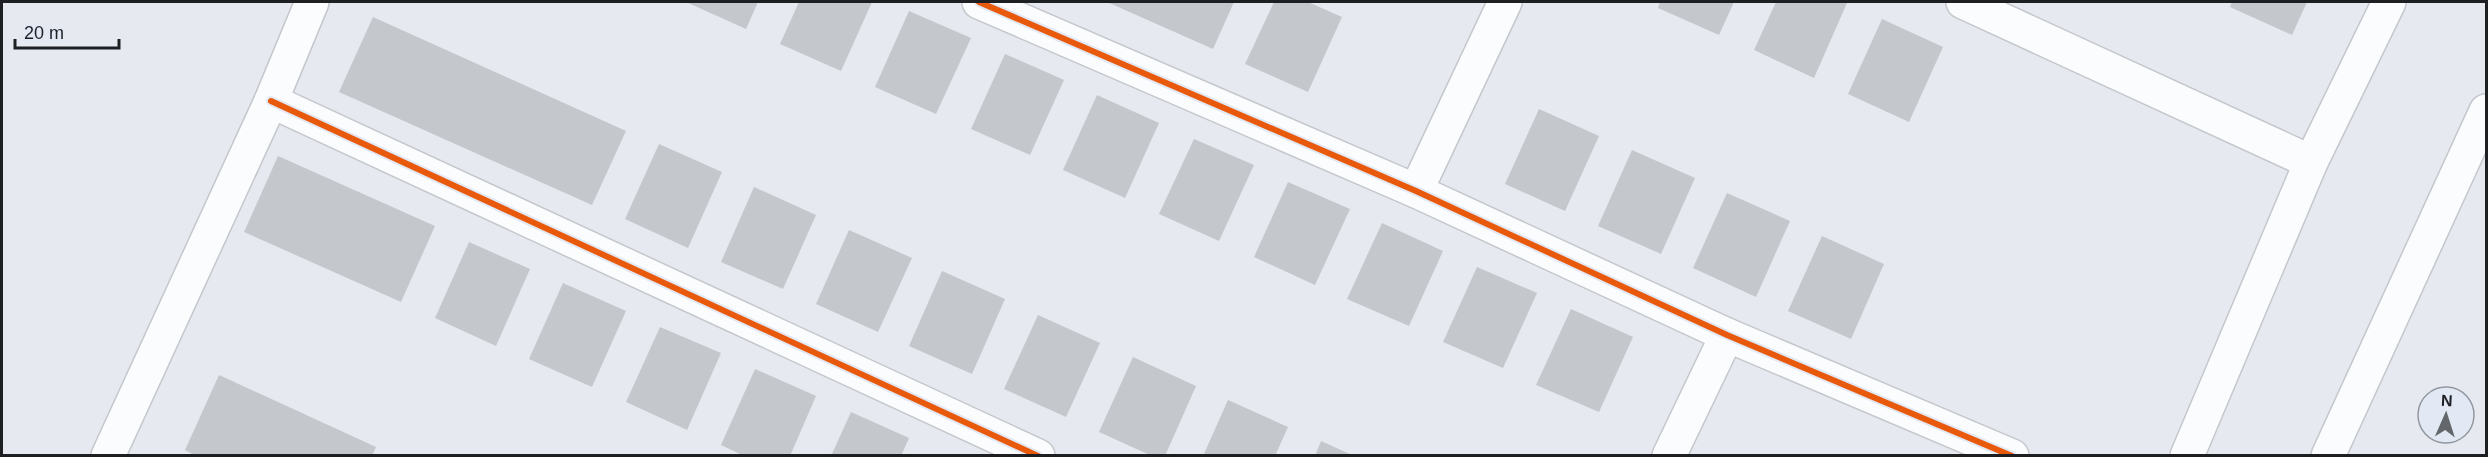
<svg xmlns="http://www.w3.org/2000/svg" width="2488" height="457" viewBox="0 0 2488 457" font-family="Arial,sans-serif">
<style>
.building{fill:#c4c7cc}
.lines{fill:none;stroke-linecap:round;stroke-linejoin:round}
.minor-casing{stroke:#c4c7cc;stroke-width:36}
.minor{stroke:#fbfcfd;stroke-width:33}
.cycleway-casing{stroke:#e2e9f4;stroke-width:10}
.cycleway{stroke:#e8590c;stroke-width:6}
</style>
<rect width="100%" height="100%" fill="#e6eaf0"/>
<g class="building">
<path d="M 686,2 L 758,2 L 746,29 Z"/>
<path d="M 799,2 L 872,2 L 841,71 L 780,44 Z"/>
<path d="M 1107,2 L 1234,2 L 1213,49 Z"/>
<path d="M 1274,2 L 1308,2 L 1342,17 L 1308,92 L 1245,64 Z"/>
<path d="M 1660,2 L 1734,2 L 1719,35 L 1658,8 Z"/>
<path d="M 1776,2 L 1847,3 L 1814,78 L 1754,50 Z"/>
<path d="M 2232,2 L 2307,2 L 2292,35 L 2230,7 Z"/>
<path d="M 909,11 L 971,38 L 936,114 L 875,87 Z"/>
<path d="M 373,17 L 626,131 L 592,205 L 339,92 Z"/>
<path d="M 1882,19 L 1943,47 L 1909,122 L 1848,94 Z"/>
<path d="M 1005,54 L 1064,80 L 1030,155 L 971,129 Z"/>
<path d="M 1097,95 L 1159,123 L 1125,198 L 1063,170 Z"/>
<path d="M 1539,109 L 1599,136 L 1565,211 L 1505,184 Z"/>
<path d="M 1194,139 L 1254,165 L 1219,241 L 1159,214 Z"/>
<path d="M 659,144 L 722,172 L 688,248 L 625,219 Z"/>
<path d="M 1632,150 L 1695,178 L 1661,254 L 1598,226 Z"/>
<path d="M 278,156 L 435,226 L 401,302 L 244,232 Z"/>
<path d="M 1288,182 L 1350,209 L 1315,285 L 1254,257 Z"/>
<path d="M 754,187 L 816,215 L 783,289 L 721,262 Z"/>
<path d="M 1727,193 L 1790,221 L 1756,297 L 1693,268 Z"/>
<path d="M 1382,223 L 1443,251 L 1409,326 L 1347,299 Z"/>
<path d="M 849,230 L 912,258 L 878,332 L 816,304 Z"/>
<path d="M 1822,236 L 1884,264 L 1851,339 L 1788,311 Z"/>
<path d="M 469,242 L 530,269 L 496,346 L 435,318 Z"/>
<path d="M 1477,267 L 1537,293 L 1503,368 L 1443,342 Z"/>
<path d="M 942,271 L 1005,299 L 972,374 L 909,346 Z"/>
<path d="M 563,283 L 626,311 L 592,387 L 529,359 Z"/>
<path d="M 1571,309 L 1633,337 L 1599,412 L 1536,385 Z"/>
<path d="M 1038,315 L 1100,343 L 1066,417 L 1004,389 Z"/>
<path d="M 660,327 L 721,353 L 687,430 L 626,402 Z"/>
<path d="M 1133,357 L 1196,386 L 1165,456 L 1152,456 L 1099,432 Z"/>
<path d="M 755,369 L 816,396 L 790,456 L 744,456 L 721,445 Z"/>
<path d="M 219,375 L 376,447 L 372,456 L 196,456 L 185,450 Z"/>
<path d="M 1228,400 L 1288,427 L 1275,456 L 1203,456 Z"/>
<path d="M 851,412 L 909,438 L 901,456 L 831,456 Z"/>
<path d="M 1321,441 L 1354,456 L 1315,456 Z"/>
</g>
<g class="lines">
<defs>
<g id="minor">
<path d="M 979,2 L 1416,191 L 1727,335 L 2012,456"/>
<path d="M 1963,2 L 2311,162"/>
<path d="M 271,101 L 1038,456"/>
<path d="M 1416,191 L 1505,2"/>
<path d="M 108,456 L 271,101 L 312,2"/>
<path d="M 1669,456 L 1727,335"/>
<path d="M 2187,456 L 2311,162 L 2389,2"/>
<path d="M 2328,456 L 2486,111"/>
</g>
</defs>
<use href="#minor" class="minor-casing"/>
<use href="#minor" class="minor"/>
<defs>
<g id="cycleway">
<path d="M 979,2 L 1416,191 L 1727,335 L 2012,456"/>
<path d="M 271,101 L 1038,456"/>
</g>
</defs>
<use href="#cycleway" class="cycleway-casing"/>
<use href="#cycleway" class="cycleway"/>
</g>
<rect width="2488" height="457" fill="none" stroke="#1d1f23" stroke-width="6"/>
<g transform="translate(2446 415) rotate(3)"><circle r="28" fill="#e2e9f4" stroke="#9398a0" stroke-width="1.5"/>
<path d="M0-4.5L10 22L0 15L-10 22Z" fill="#63666b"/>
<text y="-9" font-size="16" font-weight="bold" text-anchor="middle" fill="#1d1f23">N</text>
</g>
<path d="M15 39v9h104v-9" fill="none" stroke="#1d1f23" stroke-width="3"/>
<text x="24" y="39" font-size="18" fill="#1d1f23" stroke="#e2e9f4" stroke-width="4.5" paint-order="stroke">20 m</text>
</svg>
